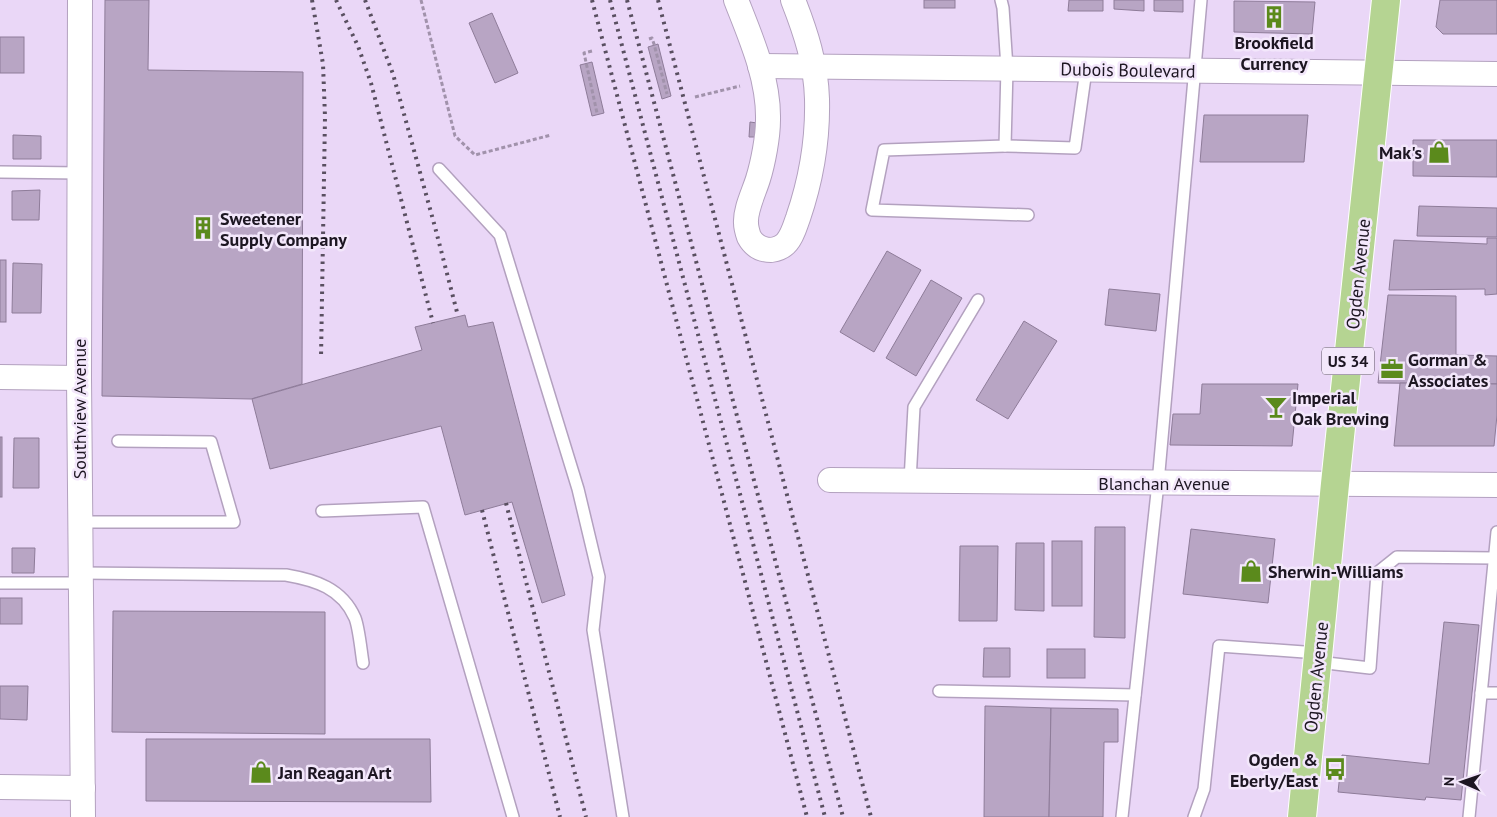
<svg xmlns="http://www.w3.org/2000/svg" width="1497" height="817" viewBox="0 0 1497 817" font-family="'PT Sans',sans-serif">
<style>
.building{fill:#b8a5c4;stroke:#8e7c99}
.lines{fill:none;stroke-linecap:round;stroke-linejoin:round}
.lane-casing{stroke:#b3a1bf;stroke-width:14}
.street-casing{stroke:#b3a1bf;stroke-width:26}
.primary-casing{stroke:#fff;stroke-width:30}
.path{stroke:#a192ab;stroke-width:3;stroke-dasharray:4 2.5;stroke-linecap:butt}
.lane{stroke:#fff;stroke-width:11}
.street{stroke:#fff;stroke-width:24}
.primary{stroke:#b5d492;stroke-width:28}
.rail{stroke:#594f60;stroke-width:4;stroke-dasharray:2.5 5;stroke-linecap:butt}
.labels{text-anchor:middle;dominant-baseline:central;stroke-width:5;stroke-linejoin:round;paint-order:stroke}
.shield{fill:#f3e7fb;stroke:#5d5563;stroke-width:1}
.shield-label{font-size:16px;font-weight:bold;fill:#1d1622}
.poi-label{font-size:18px;font-weight:bold;fill:#1d1622;stroke:#f3e7fb;text-anchor:start}
.street-label{font-size:18px;fill:#1d1622;stroke:#f3e7fb}
</style>
<rect width="100%" height="100%" fill="#ead7f7"/>
<g class="building">
<path d="M 105,0 L 149,0 L 148,70 L 303,72 L 302,384 L 251,399 L 102,396 Z"/>
<rect x="924" y="0" width="31" height="8"/>
<path d="M 1069,0 L 1103,0 L 1103,11 L 1068,11 Z"/>
<path d="M 1114,0 L 1144,0 L 1144,11 L 1114,9 Z"/>
<path d="M 1154,0 L 1183,0 L 1183,12 L 1154,11 Z"/>
<path d="M 1440,0 L 1497,0 L 1497,34 L 1443,34 L 1436,27 Z"/>
<path d="M 1234,1 L 1315,2 L 1312,34 L 1234,32 Z"/>
<path d="M 492,13 L 518,73 L 495,83 L 469,23 Z"/>
<rect x="0" y="37" width="24" height="36"/>
<path d="M 658,44 L 671,96 L 662,99 L 648,47 Z"/>
<path d="M 592,62 L 604,113 L 592,116 L 580,65 Z"/>
<path d="M 1204,115 L 1308,115 L 1304,162 L 1200,162 Z"/>
<path d="M 750,122 L 757,123 L 756,137 L 749,137 Z"/>
<path d="M 13,135 L 41,136 L 41,159 L 13,159 Z"/>
<path d="M 1413,140 L 1497,140 L 1497,177 L 1413,176 Z"/>
<path d="M 40,190 L 39,220 L 12,220 L 12,191 Z"/>
<path d="M 1419,206 L 1497,208 L 1497,237 L 1417,236 Z"/>
<path d="M 1487,238 L 1497,238 L 1497,294 L 1485,295 L 1485,289 L 1389,290 L 1394,240 L 1487,244 Z"/>
<path d="M 887,251 L 921,270 L 874,352 L 840,332 Z"/>
<rect x="0" y="260" width="6" height="62"/>
<path d="M 13,263 L 42,264 L 41,313 L 12,313 Z"/>
<path d="M 931,280 L 962,298 L 916,376 L 886,358 Z"/>
<path d="M 1109,289 L 1160,294 L 1156,331 L 1105,325 Z"/>
<path d="M 1388,295 L 1456,296 L 1456,355 L 1497,356 L 1497,384 L 1378,383 Z"/>
<path d="M 465,315 L 468,327 L 493,322 L 565,595 L 542,603 L 512,502 L 465,515 L 441,426 L 270,469 L 252,399 L 422,350 L 415,327 Z"/>
<path d="M 1024,321 L 1057,341 L 1008,419 L 976,400 Z"/>
<path d="M 1400,383 L 1497,384 L 1497,415 L 1494,446 L 1394,446 Z"/>
<path d="M 1202,384 L 1298,384 L 1292,446 L 1170,445 L 1173,414 L 1200,414 Z"/>
<rect x="0" y="437" width="2" height="60"/>
<path d="M 14,438 L 39,438 L 39,488 L 13,488 Z"/>
<path d="M 1095,527 L 1125,527 L 1125,638 L 1094,637 Z"/>
<path d="M 1191,529 L 1275,539 L 1268,603 L 1183,594 Z"/>
<rect x="1052" y="541" width="30" height="65"/>
<path d="M 1016,543 L 1044,543 L 1044,611 L 1015,610 Z"/>
<path d="M 960,546 L 998,546 L 997,621 L 959,621 Z"/>
<path d="M 12,548 L 35,548 L 34,573 L 12,573 Z"/>
<rect x="0" y="598" width="22" height="26"/>
<path d="M 113,611 L 325,612 L 325,734 L 112,732 Z"/>
<path d="M 1444,622 L 1479,625 L 1461,800 L 1426,797 L 1425,800 L 1338,792 L 1342,755 L 1429,764 Z"/>
<path d="M 984,648 L 1010,648 L 1010,677 L 983,677 Z"/>
<rect x="1047" y="649" width="38" height="29"/>
<path d="M 0,686 L 28,686 L 27,720 L 0,719 Z"/>
<path d="M 985,706 L 1051,708 L 1049,817 L 984,817 Z"/>
<path d="M 1051,708 L 1118,709 L 1118,742 L 1104,742 L 1103,817 L 1049,817 Z"/>
<path d="M 146,739 L 430,739 L 431,802 L 146,801 Z"/>
</g>
<g class="lines">
<defs>
<g id="lane">
<path d="M 1001,0 L 1003,8 L 1007,68 L 1005,146 L 884,150 L 872,210 L 1028,215"/>
<path d="M 1005,146 L 1075,148 L 1086,70"/>
<path d="M 439,169 L 500,235 L 578,489 L 599,577 L 593,630 L 623,817"/>
<path d="M 0,172 L 80,173"/>
<path d="M 910,481 L 914,407 L 978,300"/>
<path d="M 322,511 L 423,507 L 513,817"/>
<path d="M 80,522 L 234,522 L 211,442 L 118,441"/>
<path d="M 81,573 L 286,575 C 315,580 342,588 355,618 C 359,628 361,651 363,663"/>
<path d="M 0,583 L 81,583"/>
<path d="M 1318,662 L 1370,668 L 1377,573 L 1397,557 L 1495,558"/>
<path d="M 939,691 L 1135,695"/>
<path d="M 1481,693 L 1497,693"/>
<path d="M 1122,817 L 1158,483 L 1201,0"/>
<path d="M 1194,817 L 1204,789 L 1219,646 L 1318,653"/>
<path d="M 1469,817 L 1497,532"/>
</g>
<g id="street">
<path d="M 80,0 L 79,378 L 83,817"/>
<path d="M 736,0 C 751,38 769,79 768,120 C 768,137 763,163 758,179 C 754,192 745,210 746,223 C 746,227 748,234 749,237 C 754,246 762,250 771,250 C 778,249 783,247 787,242 C 793,235 795,226 798,218 C 811,180 818,139 817,99 C 816,64 806,33 793,0"/>
<path d="M 760,66 L 1497,74"/>
<path d="M 0,377 L 79,378"/>
<path d="M 830,480 L 1497,485"/>
<path d="M 0,787 L 83,788"/>
</g>
<path id="primary" d="M 1302,817 L 1335,484 L 1386,0"/>
</defs>
<use href="#lane" class="lane-casing"/>
<use href="#street" class="street-casing"/>
<use href="#primary" class="primary-casing"/>
<g class="path">
<path d="M 421,0 L 455,136 L 475,155 L 551,135"/>
<path d="M 649,39 L 652,38 L 654,44 L 667,94"/>
<path d="M 592,51 L 584,53 L 597,113"/>
<path d="M 695,97 L 740,86"/>
</g>
<use href="#lane" class="lane"/>
<use href="#street" class="street"/>
<use href="#primary" class="primary"/>
<g class="rail">
<path d="M 312,0 L 323,64 L 325,117 L 321,358"/>
<path d="M 336,0 L 358,46 L 371,83 L 433,323"/>
<path d="M 365,0 L 393,74 L 435,227 L 458,316"/>
<path d="M 592,0 L 807,817"/>
<path d="M 610,0 L 825,817"/>
<path d="M 627,0 L 843,817"/>
<path d="M 658,0 L 871,817"/>
<path d="M 506,503 L 586,817"/>
<path d="M 482,510 L 560,817"/>
</g>
</g>
<defs>
<symbol id="building-bare" viewBox="-9 -9 18 18"><path d="M-4-6H4V6H1V3H-1V6H-4ZM-2.5-4.3h1.7v1.8h-1.7ZM.8-4.3h1.7v1.8H.8ZM-2.5-1h1.7V.8h-1.7ZM.8-1h1.7V.8H.8Z" fill="#5b8a1c" stroke="#f3e7fb" stroke-width="2.5" paint-order="stroke"/></symbol>
<symbol id="shop-bare" viewBox="-9 -9 18 18"><path d="M-5-2.5h2.3a2.7 3.5 0 0 1 5.4 0H5L5.5 6h-11ZM-1.5-2.5h3a1.5 2.3 0 0 0-3 0Z" fill="#5b8a1c" stroke="#f3e7fb" stroke-width="2.5" paint-order="stroke"/></symbol>
<symbol id="office-bare" viewBox="-9 -9 18 18"><path d="M-6-3h4V-5.5h4V-3h4V5H-6ZM-1-4.5V-3h2v-1.5ZM-6 0V1H6V0Z" fill="#5b8a1c" stroke="#f3e7fb" stroke-width="2.5" paint-order="stroke"/></symbol>
<symbol id="bar-bare" viewBox="-9 -9 18 18"><path d="M-6-5H6L.8 .8V4.5H3.5V6h-7V4.5H-.8V.8Z" fill="#5b8a1c" stroke="#f3e7fb" stroke-width="2.5" paint-order="stroke"/></symbol>
<symbol id="bus-bare" viewBox="-9 -9 18 18"><path d="M-5-6H5V4H4V6H2V4H-2V6H-4V4H-5ZM-3.5-4V0h7V-4ZM-3.5 1.2v1.5H-2V1.2ZM2 1.2v1.5H3.5V1.2Z" fill="#5b8a1c" stroke="#f3e7fb" stroke-width="2.5" paint-order="stroke"/></symbol>
</defs>
<g fill-rule="evenodd">
<use href="#building-bare" x="1258" y="1" width="32" height="32"/>
<use href="#shop-bare" x="1423" y="136" width="32" height="32"/>
<use href="#building-bare" x="187" y="212" width="32" height="32"/>
<use href="#office-bare" x="1376" y="353" width="32" height="32"/>
<use href="#bar-bare" x="1260" y="391" width="32" height="32"/>
<use href="#shop-bare" x="1235" y="555" width="32" height="32"/>
<use href="#bus-bare" x="1319" y="753" width="32" height="32"/>
<use href="#shop-bare" x="245" y="756" width="32" height="32"/>
</g>
<g class="labels">
<rect class="shield" x="1322" y="347.5" width="52" height="27" rx="4"/>
<g class="shield-label">
<text x="1348" y="361">US 34</text>
</g>
<g class="poi-label">
<text x="1274" y="42" text-anchor="middle">Brookfield<tspan x="1274" dy="21">Currency</tspan></text>
<text x="1422" y="152" text-anchor="end">Mak's</text>
<text x="220" y="218">Sweetener<tspan x="220" dy="21">Supply Company</tspan></text>
<text x="1408" y="359">Gorman &amp;<tspan x="1408" dy="21">Associates</tspan></text>
<text x="1292" y="397">Imperial<tspan x="1292" dy="21">Oak Brewing</tspan></text>
<text x="1268" y="571">Sherwin-Williams</text>
<text x="1318" y="759" text-anchor="end">Ogden &amp;<tspan x="1318" dy="21">Eberly/East</tspan></text>
<text x="278" y="772">Jan Reagan Art</text>
</g>
<g class="street-label">
<text transform="translate(1128 70) rotate(1)">Dubois Boulevard</text>
<text transform="translate(1358 274) rotate(-84)">Ogden Avenue</text>
<text transform="translate(79 409) rotate(-90)">Southview Avenue</text>
<text x="1164" y="483">Blanchan Avenue</text>
<text transform="translate(1316 677) rotate(-84)">Ogden Avenue</text>
</g>
</g>
<g transform="translate(1462 782) rotate(272)" stroke="#f3e7fb" stroke-width="4" paint-order="stroke">
<path d="M0-4L9 19L0 12L-9 19Z" fill="#1d1622"/>
<text y="-8" font-size="14" font-weight="bold" text-anchor="middle" fill="#1d1622">N</text>
</g>
</svg>
